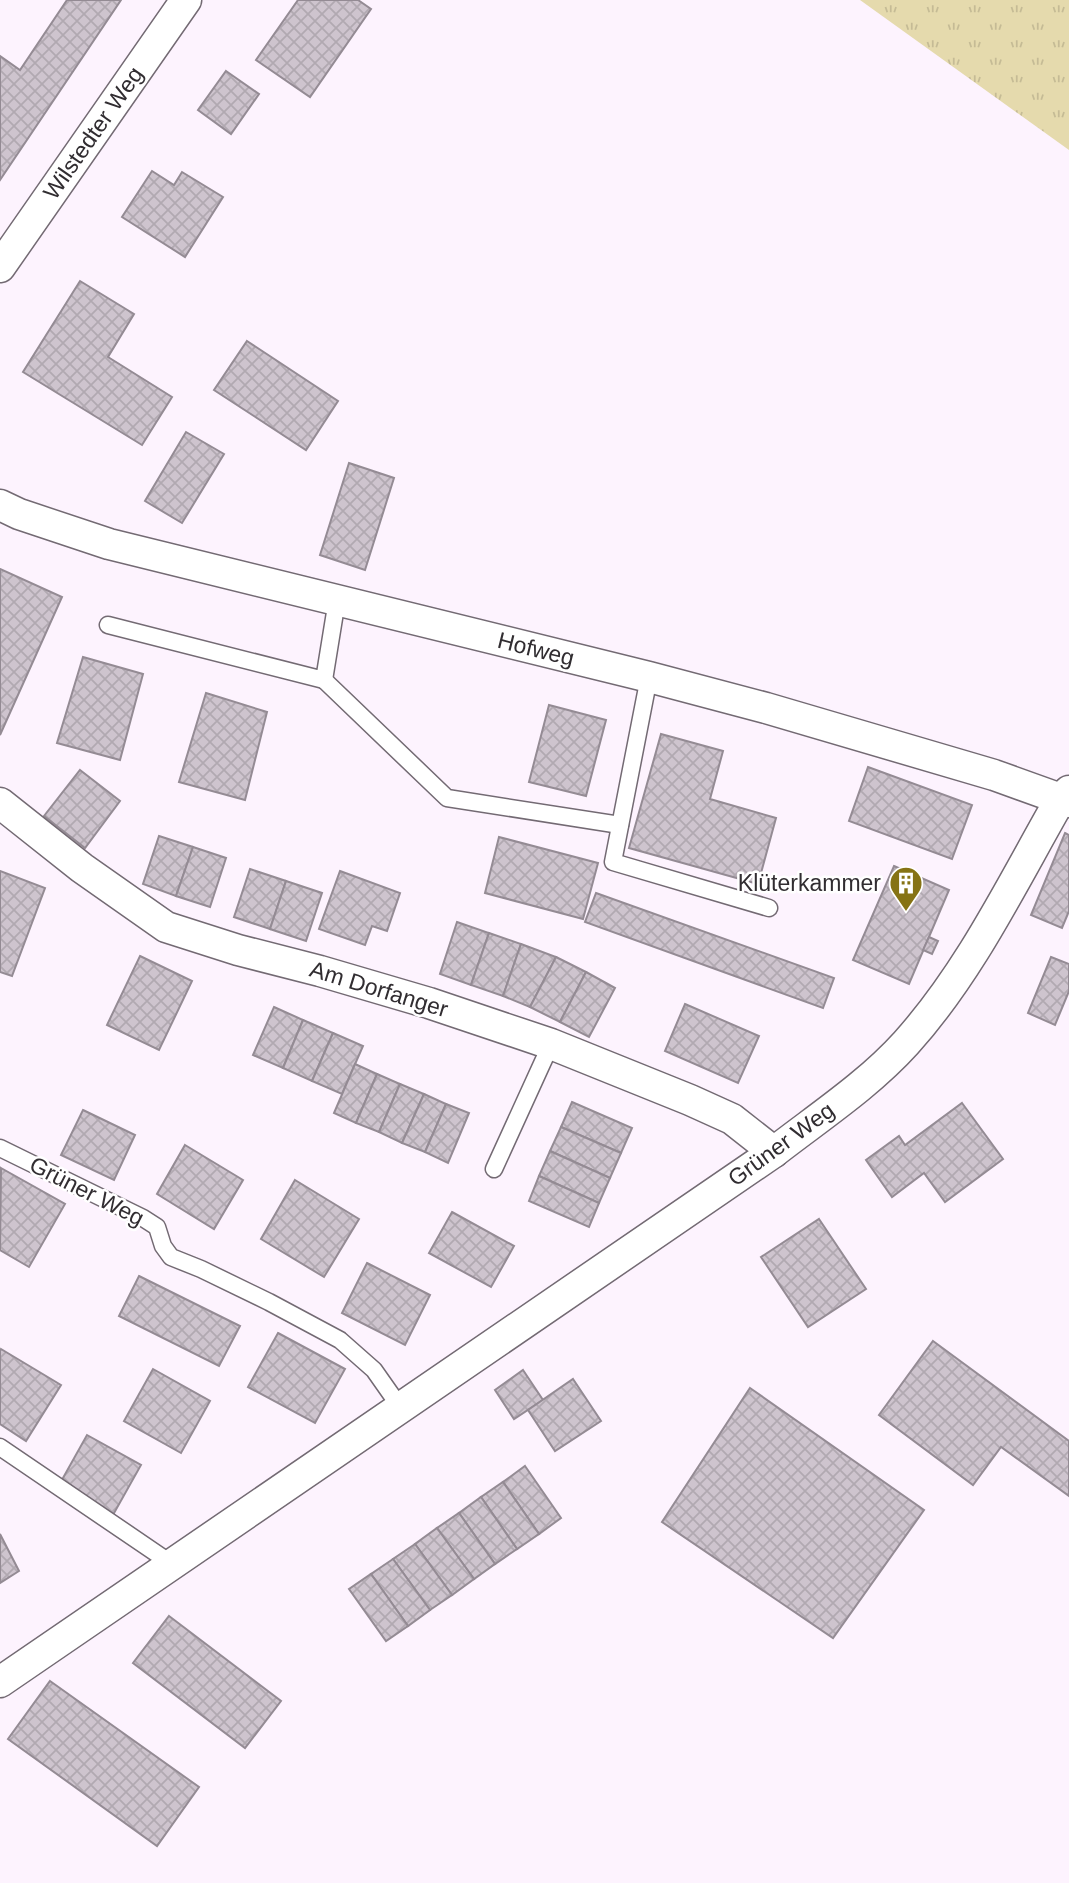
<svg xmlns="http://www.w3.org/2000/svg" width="1069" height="1883" viewBox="0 0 1069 1883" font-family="Arial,sans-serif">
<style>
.grass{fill:url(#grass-tufts)}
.building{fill:url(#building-cross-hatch);stroke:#948b94;stroke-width:2}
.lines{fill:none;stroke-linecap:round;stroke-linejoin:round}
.lane-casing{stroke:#736a73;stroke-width:19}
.street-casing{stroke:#736a73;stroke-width:33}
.lane{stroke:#fff;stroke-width:16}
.street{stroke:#fff;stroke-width:30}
.labels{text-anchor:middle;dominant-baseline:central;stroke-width:5;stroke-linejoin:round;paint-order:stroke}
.street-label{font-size:23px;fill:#312d31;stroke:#fff}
.poi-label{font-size:23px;fill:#312d31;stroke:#fff;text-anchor:end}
</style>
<defs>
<pattern id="grass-tufts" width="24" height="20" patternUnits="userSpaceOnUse" patternTransform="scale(1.75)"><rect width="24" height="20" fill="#e5daad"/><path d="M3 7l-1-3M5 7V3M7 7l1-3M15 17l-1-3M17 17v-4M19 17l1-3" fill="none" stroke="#c5bb95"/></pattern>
<pattern id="building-cross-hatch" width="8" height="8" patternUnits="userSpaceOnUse" patternTransform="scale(1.75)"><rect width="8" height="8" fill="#cec4ce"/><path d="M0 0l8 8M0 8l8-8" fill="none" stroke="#b1a9b1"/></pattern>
</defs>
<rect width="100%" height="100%" fill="#fdf3fe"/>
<path class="grass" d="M 860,0 L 1069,0 L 1069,150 Z"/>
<g class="building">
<path d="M 67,0 L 121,0 L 0,180 L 0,56 L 20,70 Z"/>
<path d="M 298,0 L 358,0 L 371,9 L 310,97 L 256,60 Z"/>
<path d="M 226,71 L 259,94 L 231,134 L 198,110 Z"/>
<path d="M 152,171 L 174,185 L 182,172 L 223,197 L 185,257 L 122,217 Z"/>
<path d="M 80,281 L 134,314 L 108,357 L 172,397 L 142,445 L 23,372 Z"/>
<path d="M 247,341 L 338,401 L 306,450 L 214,390 Z"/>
<path d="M 186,432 L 224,454 L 182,523 L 145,501 Z"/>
<path d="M 349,463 L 394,478 L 365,570 L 320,555 Z"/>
<path d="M 0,569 L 62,597 L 0,735 Z"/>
<path d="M 83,657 L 143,674 L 120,760 L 57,743 Z"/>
<path d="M 206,693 L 267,712 L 245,800 L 179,782 Z"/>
<path d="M 549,705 L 606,720 L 586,796 L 529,782 Z"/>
<path d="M 661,734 L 723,751 L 710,799 L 776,818 L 758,884 L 629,848 Z"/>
<path d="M 868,767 L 972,805 L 952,859 L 849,821 Z"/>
<path d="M 80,770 L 120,801 L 85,848 L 44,816 Z"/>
<path d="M 1065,833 L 1069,835 L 1069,911 L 1062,928 L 1031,915 Z"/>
<path d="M 159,836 L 193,847 L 176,896 L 143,884 Z"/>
<path d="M 499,837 L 598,863 L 583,919 L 485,893 Z"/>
<path d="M 193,847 L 226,858 L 210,907 L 176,896 Z"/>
<path d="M 894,866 L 949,890 L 909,984 L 853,960 Z"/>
<path d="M 250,869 L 286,881 L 270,929 L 234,917 Z"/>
<path d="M 0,871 L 45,888 L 12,976 L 0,972 Z"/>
<path d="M 340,871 L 400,893 L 387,931 L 372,926 L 365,945 L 319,929 Z"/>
<path d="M 286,881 L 322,893 L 306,941 L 270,929 Z"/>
<path d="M 596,893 L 834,978 L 823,1008 L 585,922 Z"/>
<path d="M 457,922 L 489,933 L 471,985 L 440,974 Z"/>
<path d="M 489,933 L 521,944 L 503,996 L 471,985 Z"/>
<path d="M 929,937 L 938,941 L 932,954 L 923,950 Z"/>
<path d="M 521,944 L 556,957 L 530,1007 L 503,996 Z"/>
<path d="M 140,956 L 192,981 L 159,1050 L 107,1025 Z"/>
<path d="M 556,957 L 586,972 L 560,1022 L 530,1007 Z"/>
<path d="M 1051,957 L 1069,964 L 1069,991 L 1055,1025 L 1028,1013 Z"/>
<path d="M 586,972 L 615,988 L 589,1037 L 560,1022 Z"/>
<path d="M 685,1004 L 759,1036 L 738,1083 L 665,1051 Z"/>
<path d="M 274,1007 L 303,1020 L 283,1068 L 253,1055 Z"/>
<path d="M 303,1020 L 333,1033 L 312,1081 L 283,1068 Z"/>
<path d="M 333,1033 L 363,1046 L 342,1094 L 312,1081 Z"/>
<path d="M 355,1064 L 377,1074 L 356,1123 L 334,1113 Z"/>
<path d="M 377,1074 L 400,1084 L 379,1132 L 356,1123 Z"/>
<path d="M 400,1084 L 424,1094 L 402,1143 L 379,1132 Z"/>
<path d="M 424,1094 L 446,1104 L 425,1152 L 402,1143 Z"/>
<path d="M 572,1102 L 632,1128 L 621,1153 L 561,1127 Z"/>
<path d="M 962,1103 L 1003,1159 L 945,1202 L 924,1173 L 892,1197 L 866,1160 L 899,1136 L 905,1145 Z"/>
<path d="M 446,1104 L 469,1113 L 448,1163 L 425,1152 Z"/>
<path d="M 83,1110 L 135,1135 L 114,1180 L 61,1155 Z"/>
<path d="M 561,1127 L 621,1153 L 610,1178 L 550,1151 Z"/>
<path d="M 185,1145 L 243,1180 L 214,1229 L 157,1194 Z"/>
<path d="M 550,1151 L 610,1178 L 599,1203 L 539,1176 Z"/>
<path d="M 1,1168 L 65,1204 L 29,1267 L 0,1250 Z"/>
<path d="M 539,1176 L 599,1203 L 589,1227 L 529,1201 Z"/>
<path d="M 295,1180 L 359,1219 L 324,1277 L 261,1239 Z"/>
<path d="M 452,1212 L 514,1246 L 491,1287 L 429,1253 Z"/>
<path d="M 819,1219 L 866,1289 L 808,1327 L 761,1257 Z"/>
<path d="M 367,1263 L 430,1295 L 405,1345 L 342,1313 Z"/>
<path d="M 139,1276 L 240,1326 L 219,1366 L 119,1316 Z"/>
<path d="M 278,1333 L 345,1369 L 315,1423 L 248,1387 Z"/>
<path d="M 933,1341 L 1069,1441 L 1069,1496 L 1001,1447 L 973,1485 L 879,1415 Z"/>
<path d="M 1,1349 L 61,1385 L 26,1441 L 0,1424 L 0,1351 Z"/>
<path d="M 153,1369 L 210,1401 L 181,1453 L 124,1421 Z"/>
<path d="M 523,1370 L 543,1400 L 514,1419 L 495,1390 Z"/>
<path d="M 573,1379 L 601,1421 L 555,1451 L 528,1410 Z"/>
<path d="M 750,1388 L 924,1510 L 833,1638 L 662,1522 Z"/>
<path d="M 87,1435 L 141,1465 L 113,1515 L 59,1485 Z"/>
<path d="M 525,1466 L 561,1518 L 539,1534 L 503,1482 Z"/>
<path d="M 503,1482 L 539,1534 L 517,1549 L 481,1497 Z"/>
<path d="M 481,1497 L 517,1549 L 495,1564 L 459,1513 Z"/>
<path d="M 459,1513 L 495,1564 L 474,1579 L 437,1528 Z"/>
<path d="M 437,1528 L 474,1579 L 452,1595 L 415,1544 Z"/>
<path d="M 0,1534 L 19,1571 L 0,1583 Z"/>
<path d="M 415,1544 L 452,1595 L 430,1610 L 393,1559 Z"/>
<path d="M 393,1559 L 430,1610 L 408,1626 L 371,1574 Z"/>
<path d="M 371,1574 L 408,1626 L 386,1641 L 349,1589 Z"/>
<path d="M 169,1616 L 281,1701 L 245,1748 L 133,1663 Z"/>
<path d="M 50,1681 L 199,1787 L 157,1846 L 8,1739 Z"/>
</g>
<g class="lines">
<defs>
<g id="lane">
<path d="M 108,625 L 324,680 L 337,600"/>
<path d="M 649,677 L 613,862 L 769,908"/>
<path d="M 324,680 L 447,798 L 620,825"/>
<path d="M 0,1148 L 143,1218 L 157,1227 L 163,1246 L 171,1257 L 201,1269 L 269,1302 L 340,1340 L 374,1370 L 400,1407"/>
<path d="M 494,1169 L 551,1044"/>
<path d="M 0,1447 L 172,1564"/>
</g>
<g id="street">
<path d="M 0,267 L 186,0"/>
<path d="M 0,505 L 19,514 L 109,544 L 649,677 L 766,708 L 994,775 L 1069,802"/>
<path d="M 0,803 L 82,868 L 166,927 L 238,950 L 320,971 L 429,1003 L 551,1044 L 690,1100 L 732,1119 L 774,1152"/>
<path d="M 0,1682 L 774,1152 C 819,1117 868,1085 906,1043 C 970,972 1013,882 1060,800 L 1069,791"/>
</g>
</defs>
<use href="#lane" class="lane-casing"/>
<use href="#street" class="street-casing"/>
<use href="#lane" class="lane"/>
<use href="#street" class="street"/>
</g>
<defs>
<symbol id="building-pin" viewBox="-11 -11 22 30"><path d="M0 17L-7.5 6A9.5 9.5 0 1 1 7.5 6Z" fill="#867314" stroke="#fff"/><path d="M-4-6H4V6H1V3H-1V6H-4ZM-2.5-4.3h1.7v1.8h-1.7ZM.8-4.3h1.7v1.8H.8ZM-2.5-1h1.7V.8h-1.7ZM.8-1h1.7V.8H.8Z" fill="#fff"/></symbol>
</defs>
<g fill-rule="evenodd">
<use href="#building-pin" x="887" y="864" width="38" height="52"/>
</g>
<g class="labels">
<g class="street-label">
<text transform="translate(93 133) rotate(-55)">Wilstedter Weg</text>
<text transform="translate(536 649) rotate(14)">Hofweg</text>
<text transform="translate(379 989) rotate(17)">Am Dorfanger</text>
<text transform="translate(781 1144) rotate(-36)">Grüner Weg</text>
<text transform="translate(87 1191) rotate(27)">Grüner Weg</text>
</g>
<g class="poi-label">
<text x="881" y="883">Klüterkammer</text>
</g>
</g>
</svg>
